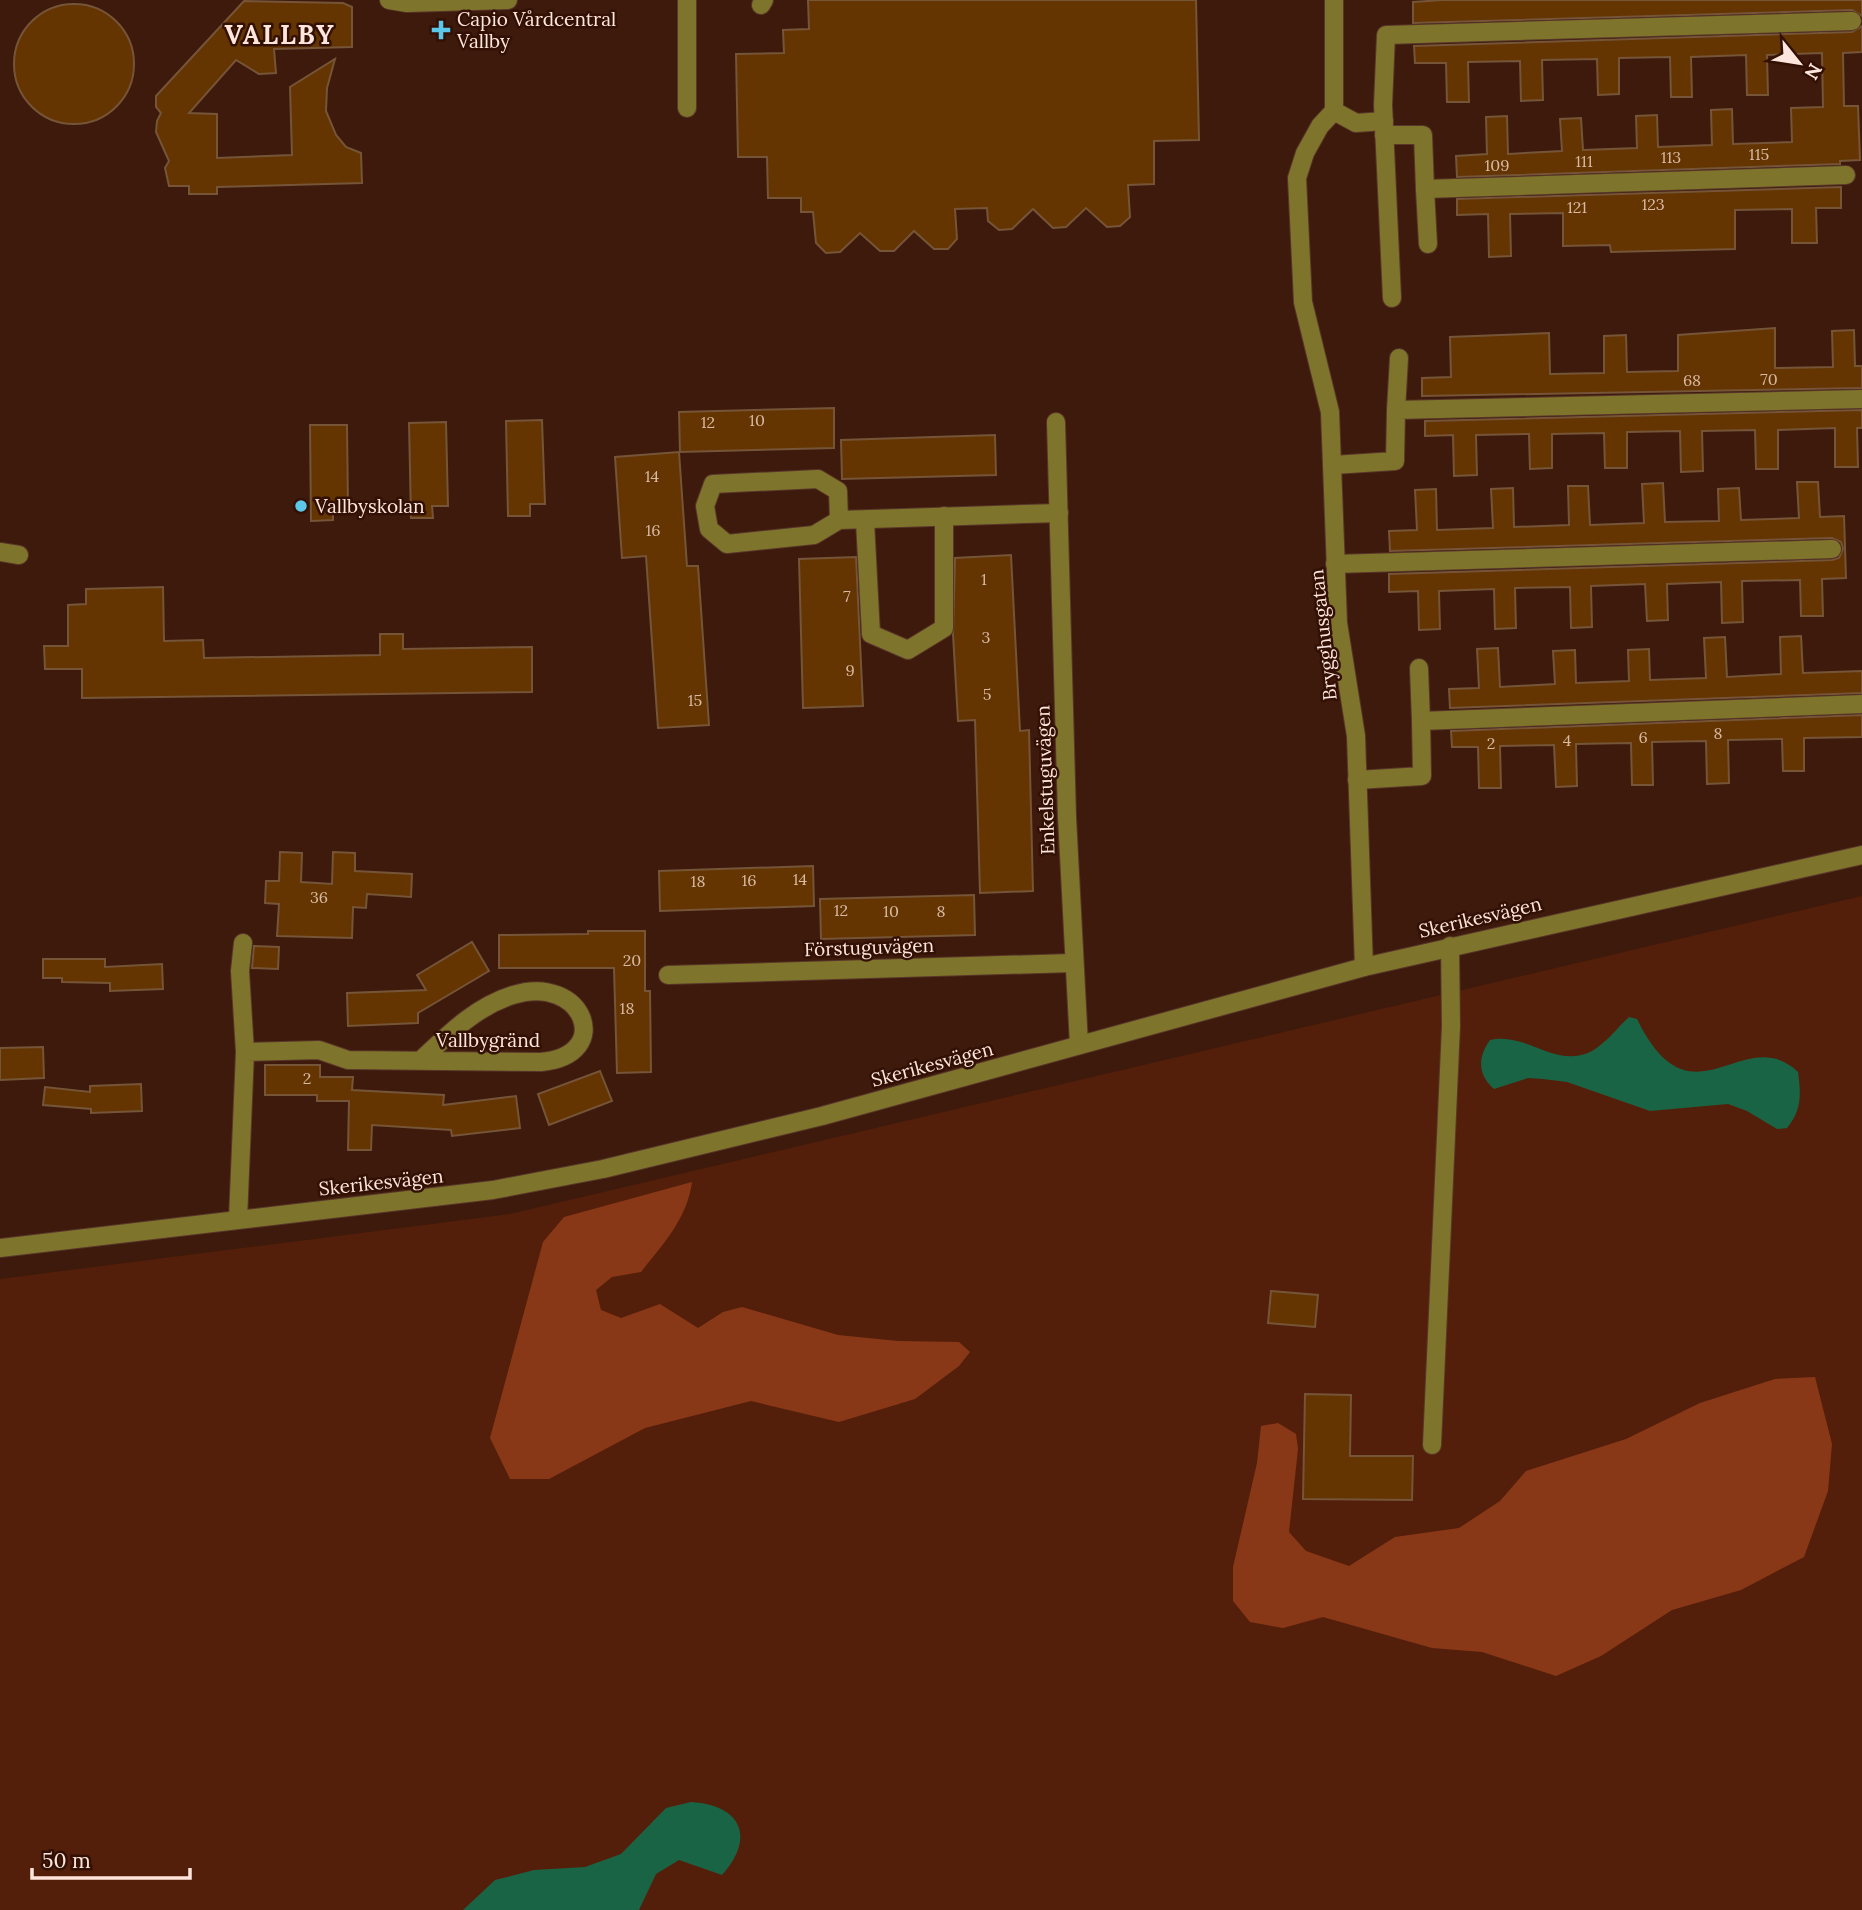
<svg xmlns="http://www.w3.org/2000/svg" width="1862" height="1910" viewBox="0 0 1862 1910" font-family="Lora,serif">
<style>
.green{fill:#541f0a}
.forest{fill:#893817}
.water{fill:#196444}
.building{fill:#643500;stroke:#755438;stroke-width:2}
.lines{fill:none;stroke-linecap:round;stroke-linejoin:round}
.minor-casing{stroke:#583629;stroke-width:20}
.minor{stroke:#7f742b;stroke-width:18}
.poi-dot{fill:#5cc7e8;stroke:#321004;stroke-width:2.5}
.labels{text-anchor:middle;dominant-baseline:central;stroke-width:5;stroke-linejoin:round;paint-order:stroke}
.number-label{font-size:16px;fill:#d8b9a5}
.poi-label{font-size:19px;fill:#ffe5dc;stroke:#321004;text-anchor:start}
.street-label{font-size:19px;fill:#ffe5dc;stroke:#321004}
.district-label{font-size:26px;font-weight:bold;letter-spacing:2px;fill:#ffe5dc;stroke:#321004}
</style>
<rect width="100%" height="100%" fill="#3d1a0c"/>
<path class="green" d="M 1862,896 L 1862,1910 L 0,1910 L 0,1279 L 510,1214 Z"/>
<g class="forest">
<path d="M 692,1182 C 687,1219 663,1244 641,1272 L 612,1277 L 596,1290 L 601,1310 L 621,1318 L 660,1304 L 698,1328 L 723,1312 L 742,1307 L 838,1335 L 898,1341 L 959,1342 L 970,1352 L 959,1366 L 915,1399 L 839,1422 L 751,1401 L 645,1428 L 549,1479 L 510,1479 L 490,1438 L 543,1242 L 564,1217 Z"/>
<path d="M 1815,1377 L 1832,1444 L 1828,1491 L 1804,1557 L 1741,1590 L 1672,1610 L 1601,1656 L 1556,1676 L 1482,1652 L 1432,1648 L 1323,1617 L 1283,1628 L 1250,1622 L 1233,1601 L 1233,1567 L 1257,1463 L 1261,1426 L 1278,1423 L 1296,1434 L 1298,1449 L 1289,1532 L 1306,1551 L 1349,1566 L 1395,1537 L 1459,1528 L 1500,1501 L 1526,1471 L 1626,1439 L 1700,1403 L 1775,1379 Z"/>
</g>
<g class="water">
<path d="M 1629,1017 L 1637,1019 C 1692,1132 1743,1020 1798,1072 C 1801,1094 1802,1110 1787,1128 L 1777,1129 L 1747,1111 L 1728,1104 L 1650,1111 L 1567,1082 L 1543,1079 L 1528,1078 L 1494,1089 C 1477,1074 1478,1057 1490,1040 C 1526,1031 1556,1070 1592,1051 C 1607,1042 1616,1029 1629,1017 Z"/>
<path d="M 691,1802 C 741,1805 756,1837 722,1875 L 679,1860 L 656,1874 L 639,1910 L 463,1910 L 495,1880 L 534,1870 L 585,1867 L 621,1854 L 666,1808 Z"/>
</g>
<g class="building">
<path d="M 808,0 L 1196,0 L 1199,140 L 1154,141 L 1154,184 L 1128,185 L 1130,217 L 1120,226 L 1107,227 L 1086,208 L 1066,227 L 1053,228 L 1033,209 L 1012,229 L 999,230 L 988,221 L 987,208 L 955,209 L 957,239 L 948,249 L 934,249 L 914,231 L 894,251 L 880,251 L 860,233 L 840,252 L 826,253 L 816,243 L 813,212 L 801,212 L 801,198 L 768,198 L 767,157 L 738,157 L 736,54 L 784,53 L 783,30 L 809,29 Z"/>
<path d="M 1443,0 L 1862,0 L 1862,16 L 1852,10 L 1413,23 L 1413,2 Z"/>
<path d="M 244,1 L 343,3 L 352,7 L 352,47 L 274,49 L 276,73 L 259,74 L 236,60 L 189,113 L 217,114 L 217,158 L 292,155 L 290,87 L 335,59 L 327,88 L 326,111 L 336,135 L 346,147 L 361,153 L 362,183 L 217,187 L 217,194 L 189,194 L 189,186 L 169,186 L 165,168 L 169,161 L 156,132 L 157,121 L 161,113 L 156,107 L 156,96 Z"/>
<circle cx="74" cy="64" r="60"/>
<path d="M 1862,26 L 1862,52 L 1843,53 L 1844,106 L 1858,106 L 1860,160 L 1840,161 L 1840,164 L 1457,177 L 1456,156 L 1487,154 L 1486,117 L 1507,116 L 1508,154 L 1562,151 L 1560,119 L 1581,118 L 1583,150 L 1637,148 L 1636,116 L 1657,115 L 1658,147 L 1712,145 L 1711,110 L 1732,109 L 1733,144 L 1792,142 L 1791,108 L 1823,107 L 1822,53 L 1767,55 L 1768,95 L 1747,95 L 1746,55 L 1691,57 L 1692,97 L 1671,97 L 1670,57 L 1619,58 L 1619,94 L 1598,95 L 1597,59 L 1542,60 L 1543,100 L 1521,101 L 1520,61 L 1468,62 L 1469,102 L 1447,102 L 1446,63 L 1415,63 L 1414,46 L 1852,32 Z"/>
<path d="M 1841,187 L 1841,208 L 1816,208 L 1817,243 L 1792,243 L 1792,209 L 1735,210 L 1735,249 L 1611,252 L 1610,245 L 1563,246 L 1563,213 L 1510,214 L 1511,256 L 1489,257 L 1488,214 L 1457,215 L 1457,199 Z"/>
<path d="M 1775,328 L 1775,368 L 1833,367 L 1832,331 L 1854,330 L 1855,366 L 1862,366 L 1862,388 L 1422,396 L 1422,378 L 1451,377 L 1450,337 L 1549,333 L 1550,374 L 1604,373 L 1604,336 L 1626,335 L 1627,372 L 1678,371 L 1678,335 Z"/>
<path d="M 834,408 L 834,448 L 680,452 L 679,412 Z"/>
<path d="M 1862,410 L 1862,428 L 1857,428 L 1858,467 L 1835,467 L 1835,428 L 1778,430 L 1778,469 L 1756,469 L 1755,430 L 1702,431 L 1703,471 L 1681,472 L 1680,431 L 1627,432 L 1627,468 L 1605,468 L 1604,433 L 1552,434 L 1552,468 L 1530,469 L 1529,434 L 1476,435 L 1477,475 L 1454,476 L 1453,435 L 1425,436 L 1425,421 Z"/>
<path d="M 542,420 L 545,504 L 530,504 L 530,516 L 508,516 L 506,421 Z"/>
<path d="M 446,422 L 448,506 L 432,506 L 433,518 L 411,518 L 409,423 Z"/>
<path d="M 310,425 L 347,425 L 348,508 L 333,508 L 333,520 L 311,521 Z"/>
<path d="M 995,435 L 996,475 L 842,479 L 841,440 Z"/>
<path d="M 679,452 L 687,566 L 698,566 L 709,725 L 658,728 L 646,556 L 622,558 L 615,457 Z"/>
<path d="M 1797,482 L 1818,482 L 1820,517 L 1844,516 L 1846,578 L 1822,579 L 1823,616 L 1801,616 L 1800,580 L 1742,581 L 1743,622 L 1722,623 L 1721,582 L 1667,584 L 1668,620 L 1647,621 L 1645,584 L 1591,586 L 1592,627 L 1571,628 L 1570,587 L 1515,588 L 1516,628 L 1495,629 L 1494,589 L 1439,591 L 1440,629 L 1419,630 L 1418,591 L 1389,592 L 1389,574 L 1832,560 L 1839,558 L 1843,549 L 1841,542 L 1832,538 L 1390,551 L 1389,531 L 1417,530 L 1415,490 L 1436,489 L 1437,530 L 1493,528 L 1491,489 L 1513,488 L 1514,527 L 1569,525 L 1568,486 L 1588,486 L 1590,525 L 1644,523 L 1642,484 L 1663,483 L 1665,522 L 1719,521 L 1718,489 L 1739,488 L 1741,520 L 1799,518 Z"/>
<path d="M 1011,555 L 1020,731 L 1029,730 L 1033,891 L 980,893 L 975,720 L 958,721 L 953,634 L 955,558 Z"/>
<path d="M 856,557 L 863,706 L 803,708 L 799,559 Z"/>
<path d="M 163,587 L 164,641 L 203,640 L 204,658 L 380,655 L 380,634 L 403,634 L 403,649 L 532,647 L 532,692 L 82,698 L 82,669 L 45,669 L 44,646 L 68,646 L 68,605 L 86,604 L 86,589 Z"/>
<path d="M 1801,636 L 1803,673 L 1862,671 L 1862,693 L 1450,708 L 1449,689 L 1479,688 L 1477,649 L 1498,648 L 1500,687 L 1555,684 L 1553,651 L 1575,650 L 1576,683 L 1629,681 L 1628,650 L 1649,649 L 1650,680 L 1706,678 L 1704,638 L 1725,637 L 1727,677 L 1781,674 L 1780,637 Z"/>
<path d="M 1862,715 L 1862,737 L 1804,738 L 1804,771 L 1783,771 L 1782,739 L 1728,740 L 1729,783 L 1707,784 L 1706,741 L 1652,742 L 1653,785 L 1632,785 L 1631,743 L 1576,744 L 1577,786 L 1556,787 L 1554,745 L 1500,746 L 1501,788 L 1479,788 L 1478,747 L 1452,747 L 1451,731 Z"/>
<path d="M 280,852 L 302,853 L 301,882 L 332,884 L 333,852 L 355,853 L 355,871 L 412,874 L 411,897 L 367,894 L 366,908 L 353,907 L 352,938 L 277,936 L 279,904 L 265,903 L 266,881 L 279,881 Z"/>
<path d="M 813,866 L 814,906 L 660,911 L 659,871 Z"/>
<path d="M 974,895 L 975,935 L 821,939 L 820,899 Z"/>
<path d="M 588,931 L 645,931 L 645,991 L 650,991 L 651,1072 L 617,1073 L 614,968 L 499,968 L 499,935 L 588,934 Z"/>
<path d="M 472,942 L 489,971 L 418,1013 L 418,1023 L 348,1026 L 347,993 L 426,990 L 417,975 Z"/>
<path d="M 254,946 L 279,947 L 278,969 L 252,968 Z"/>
<path d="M 43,959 L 105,959 L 105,967 L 162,964 L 163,989 L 110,991 L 110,983 L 62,982 L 62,978 L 43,978 Z"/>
<path d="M 43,1047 L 44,1078 L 0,1080 L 0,1048 Z"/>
<path d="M 265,1065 L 320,1065 L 320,1077 L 353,1077 L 352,1090 L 444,1095 L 443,1105 L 516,1096 L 520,1128 L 452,1136 L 451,1130 L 372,1125 L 371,1150 L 348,1150 L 349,1101 L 317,1101 L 317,1095 L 265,1095 Z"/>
<path d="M 600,1071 L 612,1101 L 549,1125 L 538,1094 Z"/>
<path d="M 141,1084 L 142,1111 L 91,1113 L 91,1109 L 43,1105 L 45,1087 L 90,1092 L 90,1086 Z"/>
<path d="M 1271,1291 L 1318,1295 L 1315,1327 L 1268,1323 Z"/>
<path d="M 1305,1394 L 1351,1395 L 1350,1456 L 1413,1456 L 1412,1500 L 1303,1499 Z"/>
</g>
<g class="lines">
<defs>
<g id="minor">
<path d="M 389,0 L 407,3 L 508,0"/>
<path d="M 687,0 L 687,108"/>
<path d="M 1334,0 L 1334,111 L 1320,126 L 1305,153 L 1297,178 L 1303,302 L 1330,412 L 1338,623 L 1356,736 L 1364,967"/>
<path d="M 761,5 L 764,0"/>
<path d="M 1334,111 L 1356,123 L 1384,121"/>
<path d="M 1384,135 L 1423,135 L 1425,189 L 1846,175"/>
<path d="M 1425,189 L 1428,244"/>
<path d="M 1392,298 L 1383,105 L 1386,35 L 1852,21"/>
<path d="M 1396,410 L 1399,358"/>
<path d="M 1056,422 L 1067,817 L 1079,1045"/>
<path d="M 1333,465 L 1395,461 L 1396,410 L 1862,399"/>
<path d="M 839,520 L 838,491 L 818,479 L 713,484 L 705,506 L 709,529 L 727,544 L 814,535 L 839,520 L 1059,513"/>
<path d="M 865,521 L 871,634 L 908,650 L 944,628 L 944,516"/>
<path d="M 0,552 L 19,555"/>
<path d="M 1335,564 L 1832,549"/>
<path d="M 1419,668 L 1421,721"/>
<path d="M 1357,780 L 1422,776 L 1421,721 L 1862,704"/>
<path d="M 243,943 L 240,971 L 245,1052"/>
<path d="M 668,975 L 1072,963"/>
<path d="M 238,1219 L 245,1052 L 319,1050 L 348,1060 L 541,1062 C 616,1055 583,973 513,995 C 475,1007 449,1034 421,1060"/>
<path d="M 0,1248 L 493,1190 L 603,1169 L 822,1116 L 1364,967 L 1862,855"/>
<path d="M 1432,1445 L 1451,1026 L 1450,946"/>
</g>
</defs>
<use href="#minor" class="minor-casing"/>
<use href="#minor" class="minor"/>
</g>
<g class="poi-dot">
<path d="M437.5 19.5h7v7h7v7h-7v7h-7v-7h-7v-7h7z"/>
<circle cx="301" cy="506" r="7"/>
</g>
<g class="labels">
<g class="number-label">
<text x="1759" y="154">115</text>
<text x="1671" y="157">113</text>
<text x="1584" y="161">111</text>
<text x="1497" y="165">109</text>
<text x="1653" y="204">123</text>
<text x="1577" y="207">121</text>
<text x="1769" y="379">70</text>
<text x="1692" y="380">68</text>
<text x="757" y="420">10</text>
<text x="708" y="422">12</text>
<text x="652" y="476">14</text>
<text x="653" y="530">16</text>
<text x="984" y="579">1</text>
<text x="847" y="596">7</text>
<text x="986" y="637">3</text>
<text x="850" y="670">9</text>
<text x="987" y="694">5</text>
<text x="695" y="700">15</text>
<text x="1718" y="733">8</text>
<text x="1643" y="737">6</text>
<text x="1567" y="740">4</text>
<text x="1491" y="743">2</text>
<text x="800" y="879">14</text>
<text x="749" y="880">16</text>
<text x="698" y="881">18</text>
<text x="319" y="897">36</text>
<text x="841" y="910">12</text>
<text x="891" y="911">10</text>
<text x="941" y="911">8</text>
<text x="632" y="960">20</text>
<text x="627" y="1008">18</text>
<text x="307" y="1078">2</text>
</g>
<g class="poi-label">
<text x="457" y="19">Capio Vårdcentral<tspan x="457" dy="22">Vallby</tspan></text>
<text x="315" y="506">Vallbyskolan</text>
</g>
<g class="street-label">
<text transform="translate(1323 635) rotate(-96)">Brygghusgatan</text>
<text transform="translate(1045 780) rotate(-92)">Enkelstuguvägen</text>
<text transform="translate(1480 917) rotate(-13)">Skerikesvägen</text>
<text transform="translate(869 947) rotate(-2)">Förstuguvägen</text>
<text x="488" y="1040">Vallbygränd</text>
<text transform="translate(932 1064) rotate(-15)">Skerikesvägen</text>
<text transform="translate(381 1182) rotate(-6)">Skerikesvägen</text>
</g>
<g class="district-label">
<text x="280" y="34">VALLBY</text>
</g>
</g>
<g transform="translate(1799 63) rotate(120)" stroke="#321004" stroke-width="5" paint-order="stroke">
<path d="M0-5L12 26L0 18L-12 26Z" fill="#ffe5dc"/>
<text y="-10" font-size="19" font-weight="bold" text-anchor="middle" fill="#ffe5dc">N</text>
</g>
<path d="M32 1868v10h158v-10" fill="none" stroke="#ffe5dc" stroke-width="3.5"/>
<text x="42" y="1868" font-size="21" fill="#ffe5dc" stroke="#321004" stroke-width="5" paint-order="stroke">50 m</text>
</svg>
